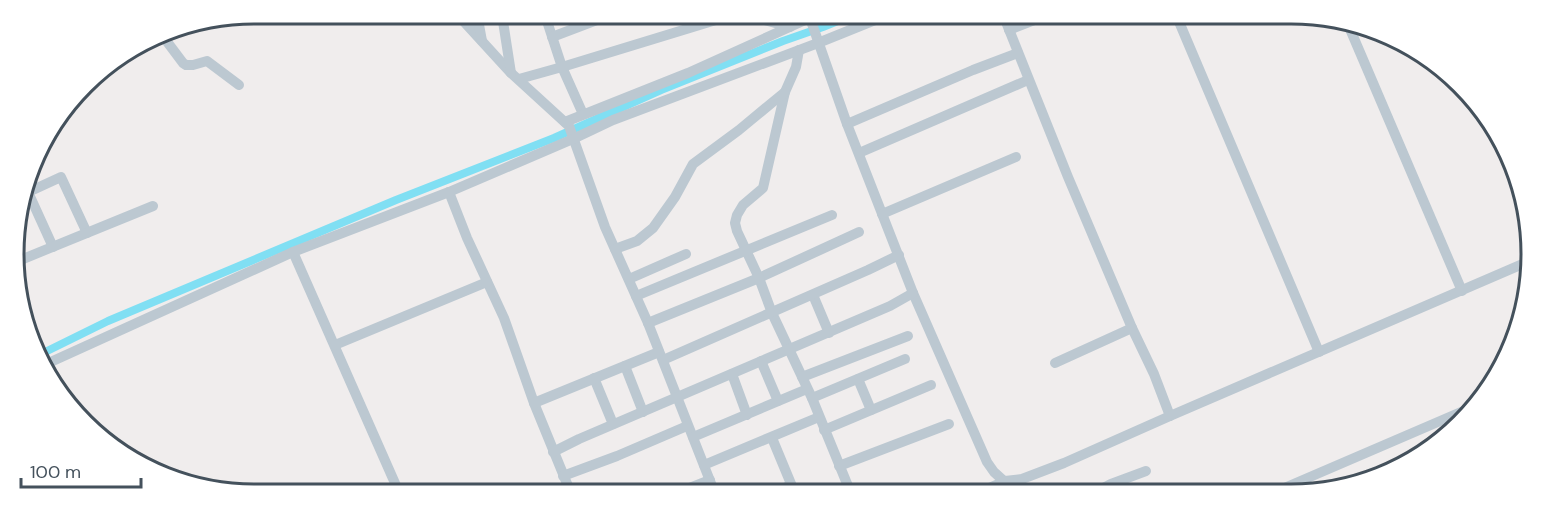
<svg xmlns="http://www.w3.org/2000/svg" width="1545" height="508" viewBox="0 0 1545 508" font-family="'DM Sans',sans-serif">
<style>
.lines{fill:none;stroke-linecap:round;stroke-linejoin:round}
.canal{stroke:#80dff3;stroke-width:8}
.minor{stroke:#bcc8d1;stroke-width:10}
.rim{fill:none;stroke:#44515c;stroke-width:3}
</style>
<rect width="100%" height="100%" fill="#f0eded"/>
<g class="lines">
<path class="canal" d="M 39,355 L 108,321 L 396,200 L 554,138 L 661,90 L 783,41 L 823,27 L 850,16"/>
<g class="minor">
<path d="M 457,14 L 511,73 L 569,126 L 605,227 L 648,323 L 714,491"/>
<path d="M 477,14 L 482,41"/>
<path d="M 502,15 L 511,73"/>
<path d="M 545,15 L 562,67 L 583,114"/>
<path d="M 750,16 L 790,27"/>
<path d="M 1004,17 L 1068,177 L 1132,328 L 1154,374 L 1170,416"/>
<path d="M 1177,17 L 1319,352"/>
<path d="M 810,18 L 847,124 L 913,293 L 987,462 L 994,472 L 1016,492"/>
<path d="M 1347,22 L 1462,291"/>
<path d="M 1009,30 L 1042,17"/>
<path d="M 159,34 L 162,35 L 183,63 L 186,65 L 193,65 L 207,61 L 239,85"/>
<path d="M 552,37 L 610,15"/>
<path d="M 799,50 L 796,67 L 785,92 L 763,188 L 743,205 L 737,215 L 735,223 L 737,231 L 759,278 L 859,232"/>
<path d="M 519,79 L 562,67 L 729,16"/>
<path d="M 565,122 L 688,73 L 814,16"/>
<path d="M 847,124 L 973,70 L 1018,53"/>
<path d="M 859,153 L 1028,80"/>
<path d="M 28,192 L 53,247"/>
<path d="M 449,192 L 467,238 L 504,318 L 534,403 L 570,491"/>
<path d="M 24,194 L 61,177 L 87,233"/>
<path d="M 882,214 L 1016,157"/>
<path d="M 615,249 L 637,241 L 653,228 L 675,197 L 693,164 L 739,130 L 785,92"/>
<path d="M 293,252 L 398,490"/>
<path d="M 18,261 L 153,206"/>
<path d="M 629,279 L 686,254"/>
<path d="M 813,295 L 829,333"/>
<path d="M 636,296 L 832,215"/>
<path d="M 648,323 L 759,278 L 772,313 L 812,398 L 850,491"/>
<path d="M 335,345 L 487,282"/>
<path d="M 663,360 L 868,270 L 899,255"/>
<path d="M 761,361 L 778,401"/>
<path d="M 1055,363 L 1132,328"/>
<path d="M 44,365 L 293,252 L 449,192 L 573,139 L 613,120 L 818,43 L 885,16"/>
<path d="M 625,366 L 643,412"/>
<path d="M 732,374 L 747,415"/>
<path d="M 802,377 L 908,336"/>
<path d="M 594,378 L 613,424"/>
<path d="M 858,379 L 871,410"/>
<path d="M 812,398 L 905,359"/>
<path d="M 534,403 L 659,352"/>
<path d="M 824,430 L 931,385"/>
<path d="M 693,437 L 807,389"/>
<path d="M 772,438 L 794,491"/>
<path d="M 553,452 L 579,439 L 890,306 L 913,293"/>
<path d="M 704,465 L 819,417"/>
<path d="M 839,466 L 949,424"/>
<path d="M 563,476 L 617,456 L 687,426"/>
<path d="M 682,491 L 710,480"/>
<path d="M 777,491 L 791,485"/>
<path d="M 980,492 L 1005,481 L 1022,479 L 1064,463 L 1170,416 L 1527,262"/>
<path d="M 1096,492 L 1111,484 L 1146,471"/>
<path d="M 1275,492 L 1475,406"/>
</g>
</g>
<path d="M0 0H1545V508H0ZM254 24H1291A230 230 0 0 1 1521 254V254A230 230 0 0 1 1291 484H254A230 230 0 0 1 24 254V254A230 230 0 0 1 254 24Z" fill="#fff" fill-rule="evenodd"/>
<path class="rim" d="M254 24H1291A230 230 0 0 1 1521 254V254A230 230 0 0 1 1291 484H254A230 230 0 0 1 24 254V254A230 230 0 0 1 254 24Z"/>
<path d="M21 478v9h120v-9" fill="none" stroke="#44515c" stroke-width="3"/>
<text x="30" y="478" font-size="18" fill="#44515c" stroke="#ffffff" stroke-width="4.5" paint-order="stroke">100 m</text>
</svg>
